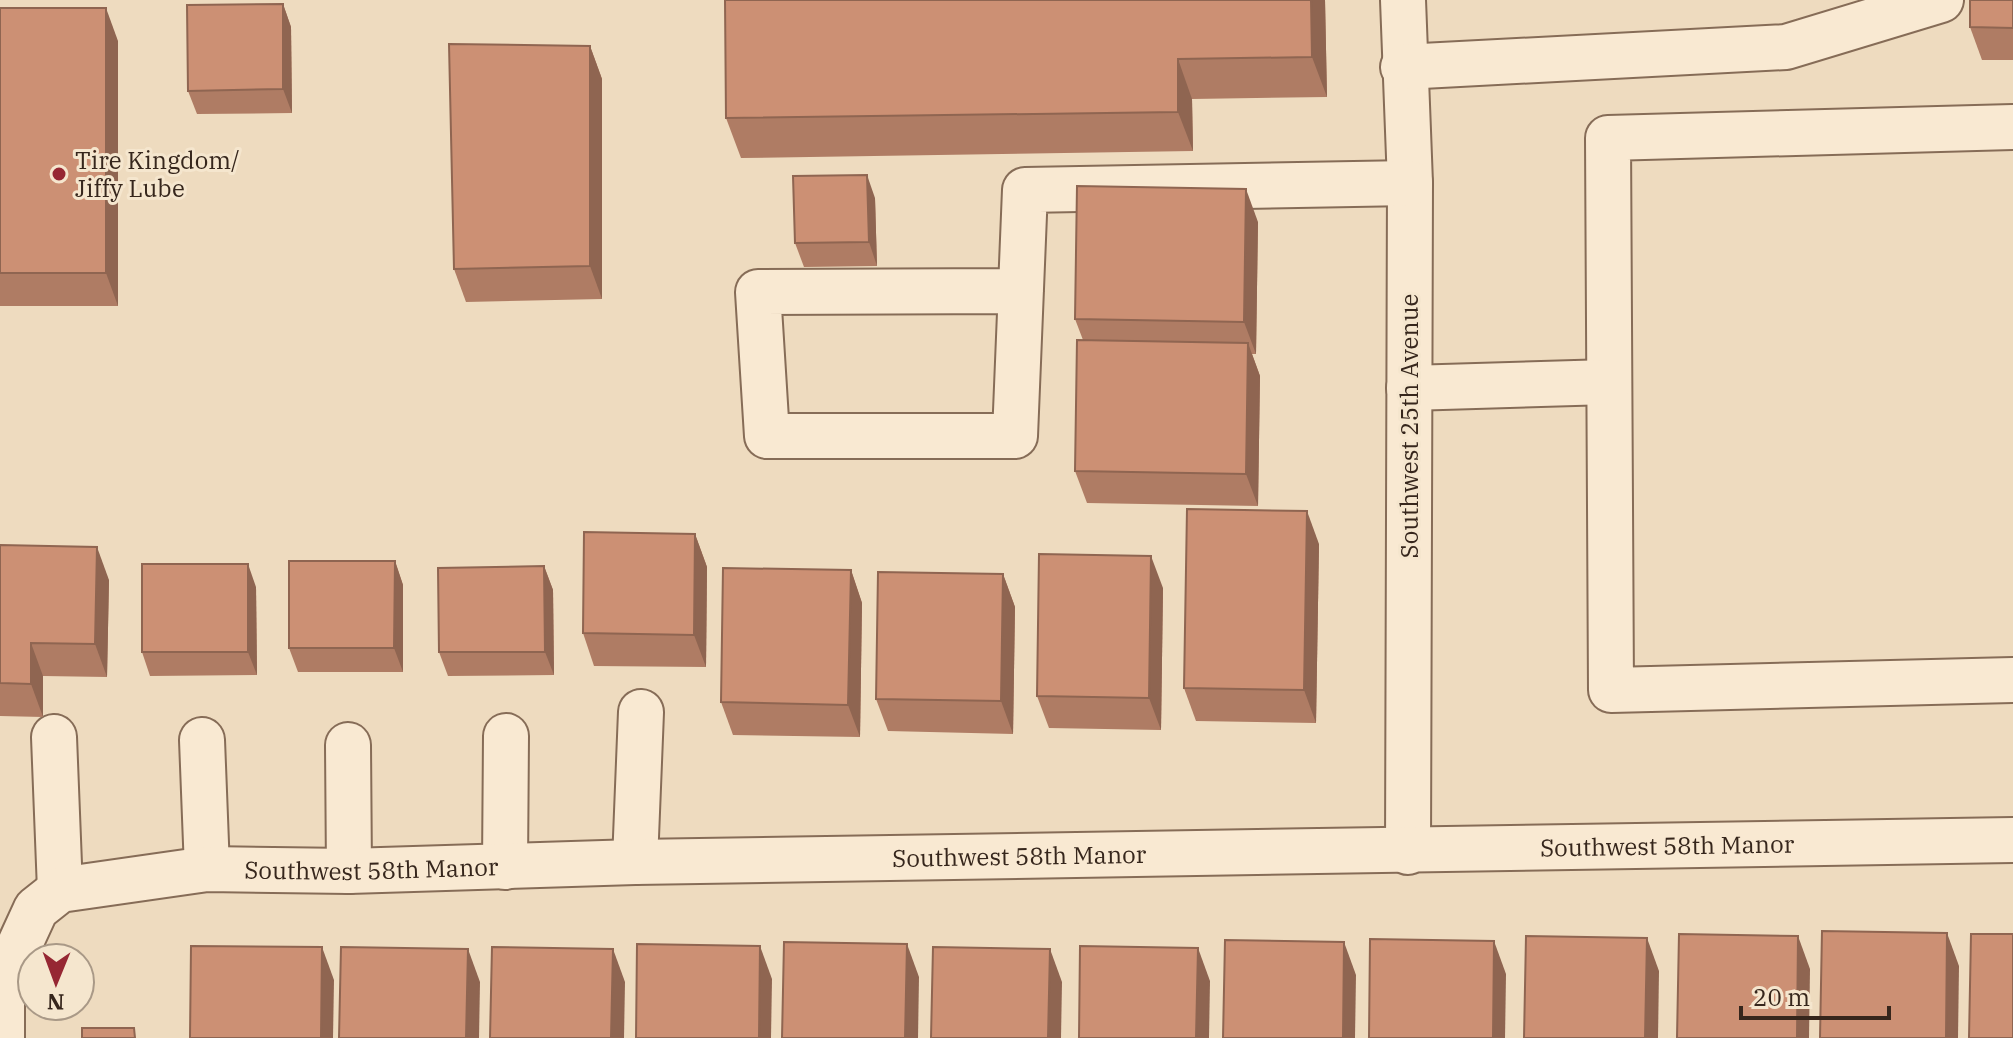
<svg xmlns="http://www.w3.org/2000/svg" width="2013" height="1038" viewBox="0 0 2013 1038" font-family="'IBM Plex Serif',serif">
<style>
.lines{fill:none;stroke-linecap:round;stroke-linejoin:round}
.minor-casing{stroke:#866c57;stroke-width:48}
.minor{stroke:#f9e9d2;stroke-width:44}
.wall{fill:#af7c64}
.shaded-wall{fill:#8f6551}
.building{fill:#cc9074;stroke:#8f6551;stroke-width:2}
.poi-dot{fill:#962733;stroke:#f5e6ce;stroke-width:3}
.labels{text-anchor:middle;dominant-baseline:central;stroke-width:6;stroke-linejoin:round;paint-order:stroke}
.poi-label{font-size:24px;fill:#36261c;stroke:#f5e6ce;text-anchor:start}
.street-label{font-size:24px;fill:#36261c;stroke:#f5e6ce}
</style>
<rect width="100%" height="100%" fill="#eedbbf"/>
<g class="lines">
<defs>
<g id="minor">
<path d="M 1403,0 L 1410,183 L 1408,852"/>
<path d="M 1403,67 L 1786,47 L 1941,0"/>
<path d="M 2013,127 L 1608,138 L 1611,690 L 2013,680"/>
<path d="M 1021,291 L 758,292 L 767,436 L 1015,436 L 1025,190 L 1410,183"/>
<path d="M 1409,388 L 1609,382"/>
<path d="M 54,737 L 60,890"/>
<path d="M 202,740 L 207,869"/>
<path d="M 348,745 L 349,871"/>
<path d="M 635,862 L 641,712"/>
<path d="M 505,867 L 506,736"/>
<path id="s1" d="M 2,1038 L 2,983 L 36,909 L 60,890 L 207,869 L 349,871 L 635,862 L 2013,840"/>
</g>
</defs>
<use href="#minor" class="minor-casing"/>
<use href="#minor" class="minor"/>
</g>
<g class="wall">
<path d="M 1325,0 L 1327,97 L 1192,99 L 1193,151 L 741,158 L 726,118 Z"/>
<path d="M 2013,0 L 2013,60 L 1982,60 L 1970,27 Z"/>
<path d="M 283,4 L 291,27 L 292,113 L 197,114 L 188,91 Z"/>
<path d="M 0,8 L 118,41 L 118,306 L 0,306 Z"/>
<path d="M 590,46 L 602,79 L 602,299 L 466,302 L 454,269 Z"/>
<path d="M 875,198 L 877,266 L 804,267 L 795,243 Z"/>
<path d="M 1258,222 L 1256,354 L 1252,354 L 1260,376 L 1258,506 L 1087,503 L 1075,471 L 1083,340 L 1075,319 Z"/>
<path d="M 695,534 L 707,567 L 706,667 L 594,666 L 583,633 Z"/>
<path d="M 1319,544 L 1316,723 L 1196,721 L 1184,688 Z"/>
<path d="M 0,545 L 109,580 L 107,677 L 43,676 L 43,717 L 0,716 Z"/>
<path d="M 395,561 L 403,585 L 403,672 L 298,672 L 289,648 Z"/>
<path d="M 544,566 L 553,590 L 554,675 L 448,676 L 439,652 Z"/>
<path d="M 851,570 L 862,603 L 860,737 L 733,735 L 721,702 Z"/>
<path d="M 1003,574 L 1015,607 L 1013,734 L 888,731 L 876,699 Z"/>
<path d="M 256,587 L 257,675 L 150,676 L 142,652 Z"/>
<path d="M 1163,588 L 1161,730 L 1049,728 L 1037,696 Z"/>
</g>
<g class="shaded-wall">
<path d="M 1311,0 L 1325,0 L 1327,97 L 1312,57 Z"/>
<path d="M 283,4 L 291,27 L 292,113 L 283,89 Z"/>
<path d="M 106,8 L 118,41 L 118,306 L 106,273 Z"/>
<path d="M 590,46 L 602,79 L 602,299 L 590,266 Z"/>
<path d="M 1178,59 L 1192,99 L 1193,151 L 1178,112 Z"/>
<path d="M 867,175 L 875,198 L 877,266 L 869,242 Z"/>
<path d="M 1246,189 L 1258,222 L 1256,354 L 1244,322 Z"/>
<path d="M 1248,343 L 1260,376 L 1258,506 L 1246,474 Z"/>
<path d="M 1307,511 L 1319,544 L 1316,723 L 1304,690 Z"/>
<path d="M 695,534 L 707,567 L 706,667 L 694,635 Z"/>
<path d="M 97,547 L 109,580 L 107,677 L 95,644 Z"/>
<path d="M 1151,556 L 1163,588 L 1161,730 L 1149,698 Z"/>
<path d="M 395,561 L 403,585 L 403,672 L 394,648 Z"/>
<path d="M 248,564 L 256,587 L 257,675 L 248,652 Z"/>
<path d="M 544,566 L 553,590 L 554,675 L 545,652 Z"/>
<path d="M 851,570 L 862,603 L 860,737 L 848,705 Z"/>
<path d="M 1003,574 L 1015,607 L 1013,734 L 1001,701 Z"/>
<path d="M 31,643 L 43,676 L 43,717 L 31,684 Z"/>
<path d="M 1947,933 L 1959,966 L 1958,1038 L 1946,1038 Z"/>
<path d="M 1798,936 L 1810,969 L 1809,1038 L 1797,1038 Z"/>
<path d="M 1647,938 L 1659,971 L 1658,1038 L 1645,1038 Z"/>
<path d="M 1494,941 L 1506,974 L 1505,1038 L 1493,1038 Z"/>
<path d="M 1344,942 L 1356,975 L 1355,1038 L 1343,1038 Z"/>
<path d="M 907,944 L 919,977 L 918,1038 L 905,1038 Z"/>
<path d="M 760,946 L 772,979 L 771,1038 L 759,1038 Z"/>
<path d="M 322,947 L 334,980 L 333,1038 L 321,1038 Z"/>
<path d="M 1198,948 L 1210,981 L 1209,1038 L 1196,1038 Z"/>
<path d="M 468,949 L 480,982 L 479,1038 L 466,1038 Z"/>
<path d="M 613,949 L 625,982 L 624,1038 L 611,1038 Z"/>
<path d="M 1050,949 L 1062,982 L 1061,1038 L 1048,1038 Z"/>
</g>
<g class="building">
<path d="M 725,0 L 1311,0 L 1312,57 L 1178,59 L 1178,112 L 726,118 Z"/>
<path d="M 1970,0 L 2013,0 L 2013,28 L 1970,27 Z"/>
<path d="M 283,4 L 283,89 L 188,91 L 187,5 Z"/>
<rect x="0" y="8" width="106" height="265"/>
<path d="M 449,44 L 590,46 L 590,266 L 454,269 Z"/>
<path d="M 867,175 L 869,242 L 795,243 L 793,176 Z"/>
<path d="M 1077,186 L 1246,189 L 1244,322 L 1075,319 Z"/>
<path d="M 1077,340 L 1248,343 L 1246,474 L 1075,471 Z"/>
<path d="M 1187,509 L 1307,511 L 1304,690 L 1184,688 Z"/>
<path d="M 584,532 L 695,534 L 694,635 L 583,633 Z"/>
<path d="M 0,545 L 97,547 L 95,644 L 31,643 L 31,684 L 0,683 Z"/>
<path d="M 1039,554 L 1151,556 L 1149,698 L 1037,696 Z"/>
<path d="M 289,561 L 395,561 L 394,648 L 289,648 Z"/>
<rect x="142" y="564" width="106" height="88"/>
<path d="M 544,566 L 545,652 L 439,652 L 438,568 Z"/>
<path d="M 723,568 L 851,570 L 848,705 L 721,702 Z"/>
<path d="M 878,572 L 1003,574 L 1001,701 L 876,699 Z"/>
<path d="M 1822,931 L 1947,933 L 1946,1038 L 1820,1038 Z"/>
<path d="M 1679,934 L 1798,936 L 1797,1038 L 1677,1038 Z"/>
<path d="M 1971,934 L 2013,934 L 2013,1038 L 1969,1038 Z"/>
<path d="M 1526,936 L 1647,938 L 1645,1038 L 1524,1038 Z"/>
<path d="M 1370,939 L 1494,941 L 1493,1038 L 1369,1038 Z"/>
<path d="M 1225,940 L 1344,942 L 1343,1038 L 1223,1038 Z"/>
<path d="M 784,942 L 907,944 L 905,1038 L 782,1038 Z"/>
<path d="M 637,944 L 760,946 L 759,1038 L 636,1038 Z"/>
<path d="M 191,946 L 322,947 L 321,1038 L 190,1038 Z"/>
<path d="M 1080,946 L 1198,948 L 1196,1038 L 1079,1038 Z"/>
<path d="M 341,947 L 468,949 L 466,1038 L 339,1038 Z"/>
<path d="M 492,947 L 613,949 L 611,1038 L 490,1038 Z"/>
<path d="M 933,947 L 1050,949 L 1048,1038 L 931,1038 Z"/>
<path d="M 82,1028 L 134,1028 L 135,1038 L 82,1038 Z"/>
</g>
<circle class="poi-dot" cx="59" cy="174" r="8"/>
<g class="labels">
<g class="poi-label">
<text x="75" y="160">Tire Kingdom/<tspan x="75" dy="28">Jiffy Lube</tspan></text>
</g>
<g class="street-label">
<text transform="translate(1409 426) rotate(-90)">Southwest 25th Avenue</text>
<text stroke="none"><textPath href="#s1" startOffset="1776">Southwest 58th Manor</textPath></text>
<text stroke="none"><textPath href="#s1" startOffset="1128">Southwest 58th Manor</textPath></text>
<text stroke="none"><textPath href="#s1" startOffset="480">Southwest 58th Manor</textPath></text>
</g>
</g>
<g transform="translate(56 982) rotate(181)"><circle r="38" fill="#f5e6ce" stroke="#a99987" stroke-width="2"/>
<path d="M0-6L14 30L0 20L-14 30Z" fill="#962733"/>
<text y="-12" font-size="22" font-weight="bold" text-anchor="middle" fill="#36261c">N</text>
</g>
<path d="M1741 1006v12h148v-12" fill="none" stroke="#36261c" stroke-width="4"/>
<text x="1753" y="1006" font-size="24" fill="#36261c" stroke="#f5e6ce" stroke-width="6" paint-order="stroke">20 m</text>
</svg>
